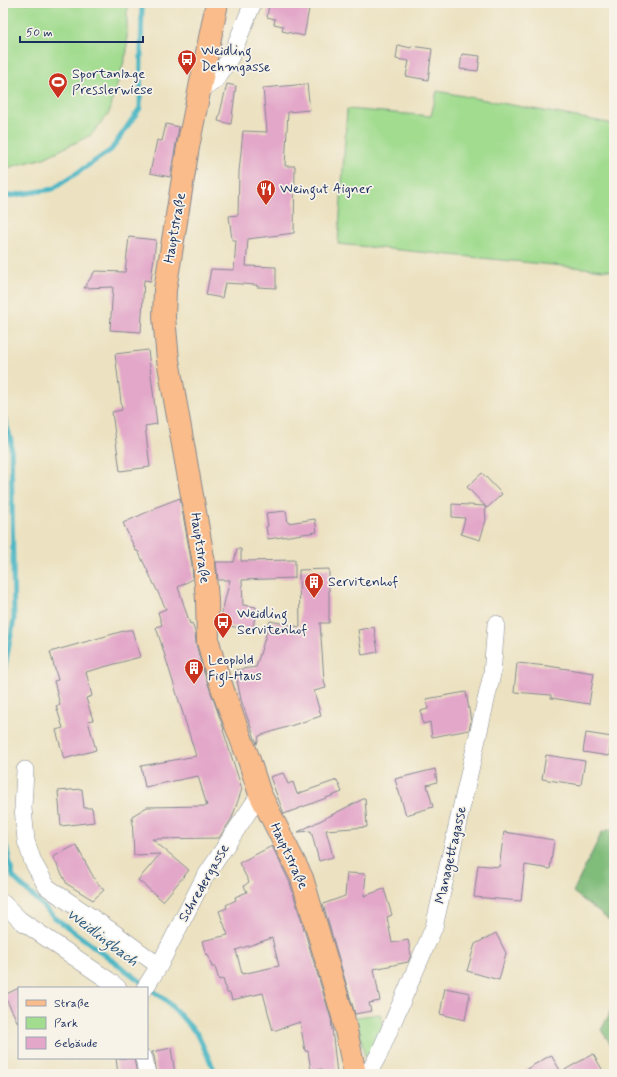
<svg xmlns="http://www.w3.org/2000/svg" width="617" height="1077" viewBox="0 0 617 1077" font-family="Mynerve,sans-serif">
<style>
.green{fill:#a1dc8f;stroke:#5e8676}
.forest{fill:#80bc7a;stroke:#4e766c}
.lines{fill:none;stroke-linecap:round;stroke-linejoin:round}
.stream{stroke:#49b6c4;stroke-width:5}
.building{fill:#e3a7c9;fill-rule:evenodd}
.minor-casing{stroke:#848890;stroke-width:18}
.major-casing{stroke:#848890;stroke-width:24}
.minor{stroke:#fff;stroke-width:17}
.major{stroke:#f9bc8a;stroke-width:22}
.labels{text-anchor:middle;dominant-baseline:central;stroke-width:3.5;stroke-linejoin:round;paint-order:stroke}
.poi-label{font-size:14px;fill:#1b2f5e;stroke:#f7f3e8;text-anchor:start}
.street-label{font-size:14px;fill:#1b2f5e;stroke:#f7f3e8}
.water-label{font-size:15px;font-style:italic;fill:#29587d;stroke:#f7f3e8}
</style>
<rect width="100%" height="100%" fill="#f7f3e8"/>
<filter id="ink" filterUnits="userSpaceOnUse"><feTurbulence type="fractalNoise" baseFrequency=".025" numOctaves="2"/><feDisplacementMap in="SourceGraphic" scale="8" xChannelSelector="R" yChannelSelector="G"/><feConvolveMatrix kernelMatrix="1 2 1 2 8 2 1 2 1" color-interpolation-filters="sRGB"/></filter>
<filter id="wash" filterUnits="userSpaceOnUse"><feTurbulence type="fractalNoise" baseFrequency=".012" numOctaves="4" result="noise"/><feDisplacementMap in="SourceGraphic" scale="16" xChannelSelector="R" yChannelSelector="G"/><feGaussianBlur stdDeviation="0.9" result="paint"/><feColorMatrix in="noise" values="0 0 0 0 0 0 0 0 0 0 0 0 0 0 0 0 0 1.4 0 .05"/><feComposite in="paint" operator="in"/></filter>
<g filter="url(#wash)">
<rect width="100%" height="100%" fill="#ece2c1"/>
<g class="green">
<path d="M 3,3 L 127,3 L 127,51 L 109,113 L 91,135 L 44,158 L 3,169 Z"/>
<path d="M 437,91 L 614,124 L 614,271 L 338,244 L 347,109 L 431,116 Z"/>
<path d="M 380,1014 L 384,1031 L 372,1056 L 365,1057 L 356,1017 Z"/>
</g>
<g class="forest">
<path d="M 614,828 L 614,924 L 573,892 L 602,832 Z"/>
<path d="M 614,1005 L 614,1049 L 601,1030 Z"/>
</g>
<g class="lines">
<g class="stream">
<path d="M 3,197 L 53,189 L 111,150 L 140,108 L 142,3"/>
<path d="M 3,414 L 11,440 L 14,620 L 3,676"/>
<path d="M 3,832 L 13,877 L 54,917 L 167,1001 L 198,1035 L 216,1074"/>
</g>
</g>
<g id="blocks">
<g class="building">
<path d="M 278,3 L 310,3 L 304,36 L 282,31 L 283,26 L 274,24 L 275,19 L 267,17 L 269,5 L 277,6 Z"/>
<path d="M 398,45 L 411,48 L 411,46 L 432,49 L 428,80 L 406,76 L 409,61 L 396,59 Z"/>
<path d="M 462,54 L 480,56 L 478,71 L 460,69 Z"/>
<path d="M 227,84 L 236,86 L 231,124 L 218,121 Z"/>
<path d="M 307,84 L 310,110 L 288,112 L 285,166 L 295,166 L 294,233 L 248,239 L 246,266 L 276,267 L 276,288 L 257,287 L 257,285 L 225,283 L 222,298 L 206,295 L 211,269 L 234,270 L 236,240 L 232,240 L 229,216 L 238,215 L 239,172 L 243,131 L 267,132 L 263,88 Z"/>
<path d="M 166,124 L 179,127 L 170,177 L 150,173 L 157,140 L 162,141 Z"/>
<path d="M 129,237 L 156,240 L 151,281 L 144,280 L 141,332 L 110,330 L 113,287 L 84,288 L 95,271 L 125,272 Z"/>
<path d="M 148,350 L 157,424 L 145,426 L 150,467 L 120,471 L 112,412 L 122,410 L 115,354 Z"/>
<path d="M 482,473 L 502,494 L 487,508 L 467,487 Z"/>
<path d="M 180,498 L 192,565 L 193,579 L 178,587 L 190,624 L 192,623 L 195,632 L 196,644 L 202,667 L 224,730 L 223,730 L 242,789 L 232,818 L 219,838 L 152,839 L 189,870 L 163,901 L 138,880 L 160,854 L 134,855 L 132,816 L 147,807 L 207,806 L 198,776 L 145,787 L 141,766 L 196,756 L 156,627 L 162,625 L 158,612 L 166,609 L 138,551 L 136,551 L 123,523 L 154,509 L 154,508 Z"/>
<path d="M 452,504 L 485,506 L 486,520 L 480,540 L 461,534 L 465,518 L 452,517 Z"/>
<path d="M 286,511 L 288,523 L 315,519 L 317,532 L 268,539 L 266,527 L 268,526 L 266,513 Z"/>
<path d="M 237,549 L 241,549 L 241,561 L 295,560 L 295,578 L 242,580 L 243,605 L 256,607 L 253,630 L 223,625 L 222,612 L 230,580 L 218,580 L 216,562 L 234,562 Z"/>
<path d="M 329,569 L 329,623 L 320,623 L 324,680 L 326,688 L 314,691 L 321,716 L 259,736 L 257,744 L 241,700 L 235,670 L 256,667 L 270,621 L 300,627 L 299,570 Z"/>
<path d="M 374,627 L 378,652 L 362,655 L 358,630 Z"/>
<path d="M 127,630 L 132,630 L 140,657 L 86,672 L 92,696 L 86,698 L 93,720 L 88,721 L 96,750 L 64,759 L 56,730 L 63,728 L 56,706 L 60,705 L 54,681 L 58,680 L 50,652 Z"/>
<path d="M 517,663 L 548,666 L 594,673 L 589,704 L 551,698 L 551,695 L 514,692 Z"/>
<path d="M 466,692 L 471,721 L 469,730 L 432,737 L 430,722 L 423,724 L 421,711 L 428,709 L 426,699 Z"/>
<path d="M 586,733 L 612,737 L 609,756 L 583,752 Z"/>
<path d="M 546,755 L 585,761 L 581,785 L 542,779 Z"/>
<path d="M 435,769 L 437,782 L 427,785 L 433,807 L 406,815 L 395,779 Z"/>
<path d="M 283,773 L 288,784 L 293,782 L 297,794 L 337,780 L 342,792 L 284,814 L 270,777 Z"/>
<path d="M 82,789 L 84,808 L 92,808 L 94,822 L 61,826 L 58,791 Z"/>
<path d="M 365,798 L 367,827 L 326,830 L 333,857 L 319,861 L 311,831 L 298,832 Z"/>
<path d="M 504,832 L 554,840 L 550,869 L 525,865 L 521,901 L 474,897 L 478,865 L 499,867 Z"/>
<path d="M 76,845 L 95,880 L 104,890 L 93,900 L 67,884 L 53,857 Z"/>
<path d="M 272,846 L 290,883 L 331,1019 L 337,1074 L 323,1074 L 322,1069 L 311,1071 L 308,1051 L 305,1051 L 300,1022 L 273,1031 L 263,993 L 232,1000 L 230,993 L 227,993 L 223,979 L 219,980 L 215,967 L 212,967 L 208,954 L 206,955 L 202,941 L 228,935 L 219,911 L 227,908 L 226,905 L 236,900 L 235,897 L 247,892 L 244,886 L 249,882 L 239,863 ZM 272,938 L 279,966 L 242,974 L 236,950 Z"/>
<path d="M 347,873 L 366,874 L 364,896 L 384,889 L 392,915 L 387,917 L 392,943 L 408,940 L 411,955 L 408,962 L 374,969 L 380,1001 L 369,1003 L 371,1011 L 355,1014 L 323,904 L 345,896 Z"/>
<path d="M 496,933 L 506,953 L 499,980 L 467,971 L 475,944 Z"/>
<path d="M 19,988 L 19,1025 L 4,995 Z"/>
<path d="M 445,988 L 470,993 L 465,1020 L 440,1014 Z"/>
<path d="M 171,1048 L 175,1074 L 157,1074 L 154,1056 L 152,1052 Z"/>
<path d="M 593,1054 L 605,1074 L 518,1074 L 551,1055 L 561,1072 Z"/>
<path d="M 116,1058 L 134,1058 L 137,1074 L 118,1074 Z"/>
</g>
</g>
</g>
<g filter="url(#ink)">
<use href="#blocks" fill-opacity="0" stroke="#848890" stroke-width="1"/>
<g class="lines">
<defs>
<g id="minor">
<path d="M 199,91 L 216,80 L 223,69 L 231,56 L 253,3"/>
<path d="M 25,770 L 23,808 L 26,841 L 33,862 L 47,887 L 113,932 L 159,966"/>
<path d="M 3,903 L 20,920 L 108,980 L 118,988"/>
<path d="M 145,988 L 159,966 L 203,880 L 260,794"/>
<path d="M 144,1058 L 147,1074"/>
<path d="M 368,1074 L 379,1054 L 434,927 L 492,674 L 496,624"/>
</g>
<path id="major" d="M 217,3 L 188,147 L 165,290 L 164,317 L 168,360 L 204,563 L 207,600 L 208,641 L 214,664 L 226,699 L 248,757 L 260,794 L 302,878 L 343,1016 L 355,1074"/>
</defs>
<use href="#minor" class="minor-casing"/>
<use href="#major" class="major-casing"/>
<use href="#minor" class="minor"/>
<use href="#major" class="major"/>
</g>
</g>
<defs>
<symbol id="bus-pin" viewBox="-11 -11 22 30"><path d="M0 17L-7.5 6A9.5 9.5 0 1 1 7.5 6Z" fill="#c8321e" stroke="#f7f3e8"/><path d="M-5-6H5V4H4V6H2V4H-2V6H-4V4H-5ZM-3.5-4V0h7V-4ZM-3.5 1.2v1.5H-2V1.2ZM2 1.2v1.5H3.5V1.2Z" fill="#fff"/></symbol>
<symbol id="stadium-pin" viewBox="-11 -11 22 30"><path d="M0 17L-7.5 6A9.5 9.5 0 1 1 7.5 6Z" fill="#c8321e" stroke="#f7f3e8"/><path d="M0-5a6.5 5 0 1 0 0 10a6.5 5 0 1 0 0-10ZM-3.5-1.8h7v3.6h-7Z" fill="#fff"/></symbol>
<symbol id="restaurant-pin" viewBox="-11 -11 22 30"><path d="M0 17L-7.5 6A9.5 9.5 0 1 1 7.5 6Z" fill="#c8321e" stroke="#f7f3e8"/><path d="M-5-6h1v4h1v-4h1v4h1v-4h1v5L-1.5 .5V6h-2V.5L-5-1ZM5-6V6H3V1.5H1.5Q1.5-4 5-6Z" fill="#fff"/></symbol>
<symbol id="building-pin" viewBox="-11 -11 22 30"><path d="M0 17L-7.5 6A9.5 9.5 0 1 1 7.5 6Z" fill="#c8321e" stroke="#f7f3e8"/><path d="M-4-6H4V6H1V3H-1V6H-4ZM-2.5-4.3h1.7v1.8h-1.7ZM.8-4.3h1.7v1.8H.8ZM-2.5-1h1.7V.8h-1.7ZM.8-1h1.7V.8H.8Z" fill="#fff"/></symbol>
</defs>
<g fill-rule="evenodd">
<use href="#bus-pin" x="176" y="48" width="22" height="30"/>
<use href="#stadium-pin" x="47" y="71" width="22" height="30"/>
<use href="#restaurant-pin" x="255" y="178" width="22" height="30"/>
<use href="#building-pin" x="303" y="571" width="22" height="30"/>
<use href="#bus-pin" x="212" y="611" width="22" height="30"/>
<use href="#building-pin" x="183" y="657" width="22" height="30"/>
</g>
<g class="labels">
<g class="poi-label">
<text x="201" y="51">Weidling<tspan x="201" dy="16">Dehmgasse</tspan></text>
<text x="72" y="74">Sportanlage<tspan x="72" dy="16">Presslerwiese</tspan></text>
<text x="280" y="189">Weingut Aigner</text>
<text x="328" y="582">Servitenhof</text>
<text x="237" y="614">Weidling<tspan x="237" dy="16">Servitenhof</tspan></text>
<text x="208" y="660">Leoplold<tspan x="208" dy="16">Figl-Haus</tspan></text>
</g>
<g class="street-label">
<text transform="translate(175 228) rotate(-80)">Hauptstraße</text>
<text transform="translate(200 548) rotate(82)">Hauptstraße</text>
<text transform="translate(451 855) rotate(-77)">Managettagasse</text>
<text transform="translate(289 856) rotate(65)">Hauptstraße</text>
<text transform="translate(204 883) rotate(-60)">Schredergasse</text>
</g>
<g class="water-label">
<text transform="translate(102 938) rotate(37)">Weidlingbach</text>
</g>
</g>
<rect width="617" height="1077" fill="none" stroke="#f7f3e8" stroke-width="16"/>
<rect x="18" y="987" width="130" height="72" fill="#f7f3e8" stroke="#9fa5b1"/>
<rect x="26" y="1000" width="20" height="6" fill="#f9bc8a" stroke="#9fa5b1"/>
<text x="54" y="1007" font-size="12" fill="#1b2f5e">Straße</text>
<rect x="26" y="1017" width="20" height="12" fill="#a1dc8f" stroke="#9fa5b1"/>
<text x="54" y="1027" font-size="12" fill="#1b2f5e">Park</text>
<rect x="26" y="1037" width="20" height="12" fill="#e3a7c9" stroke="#9fa5b1"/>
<text x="54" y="1047" font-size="12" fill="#1b2f5e">Gebäude</text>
<path d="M20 36v6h123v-6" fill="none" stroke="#1b2f5e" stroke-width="2"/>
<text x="26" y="36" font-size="12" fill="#1b2f5e" stroke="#f7f3e8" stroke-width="3" paint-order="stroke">50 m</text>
</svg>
